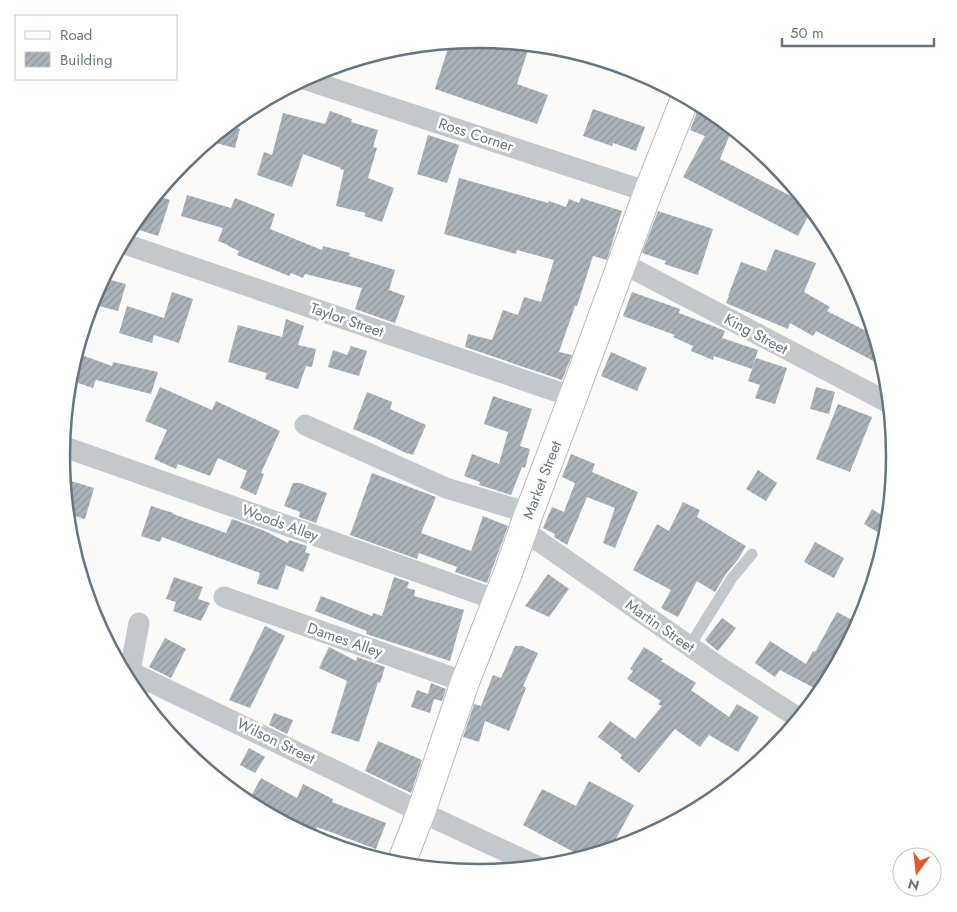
<svg xmlns="http://www.w3.org/2000/svg" width="957" height="912" viewBox="0 0 957 912" font-family="Jost,sans-serif">
<style>
.building{fill:url(#building-hatch)}
.lines{fill:none;stroke-linecap:round;stroke-linejoin:round}
.primary-casing{stroke:#b5babe;stroke-width:30}
.lane{stroke:#c3c8cc;stroke-width:11}
.street{stroke:#c3c8cc;stroke-width:21}
.primary{stroke:#fff;stroke-width:28}
.labels{text-anchor:middle;dominant-baseline:central;stroke-width:5;stroke-linejoin:round;paint-order:stroke}
.street-label{font-size:15px;fill:#657683;stroke:#fff}
.rim{fill:none;stroke:#657683;stroke-width:2.5}
</style>
<defs>
<pattern id="building-hatch" width="6" height="6" patternUnits="userSpaceOnUse" patternTransform="scale(1.25)"><rect width="6" height="6" fill="#aab3b9"/><path d="M-1 1l2-2M0 6l6-6M5 7l2-2" fill="none" stroke="#8e969c"/></pattern>
</defs>
<rect width="100%" height="100%" fill="#fafaf8"/>
<g class="building">
<path d="M 479,39 L 530,44 L 517,84 L 548,95 L 537,124 L 435,89 L 450,42 Z"/>
<path d="M 700,104 L 711,109 L 733,127 L 720,159 L 810,206 L 812,208 L 798,236 L 683,177 L 705,136 L 690,130 Z"/>
<path d="M 593,109 L 645,127 L 636,151 L 613,143 L 612,146 L 583,136 Z"/>
<path d="M 330,111 L 352,119 L 351,122 L 378,130 L 373,147 L 377,148 L 368,178 L 394,188 L 382,222 L 364,216 L 366,213 L 336,206 L 344,170 L 340,169 L 341,168 L 303,154 L 292,187 L 257,175 L 264,152 L 272,155 L 283,113 L 325,124 Z"/>
<path d="M 228,125 L 240,129 L 235,148 L 216,143 L 220,131 Z"/>
<path d="M 428,135 L 459,145 L 447,183 L 417,174 Z"/>
<path d="M 459,178 L 548,203 L 549,201 L 566,207 L 569,199 L 579,203 L 581,198 L 622,211 L 607,260 L 593,256 L 577,306 L 575,306 L 559,352 L 572,355 L 562,380 L 465,347 L 468,334 L 492,340 L 503,310 L 518,315 L 524,297 L 541,302 L 554,260 L 517,250 L 516,254 L 444,234 Z"/>
<path d="M 155,195 L 170,200 L 158,236 L 130,227 Z"/>
<path d="M 187,195 L 231,208 L 235,198 L 275,214 L 270,229 L 322,250 L 323,246 L 350,253 L 349,256 L 395,270 L 389,290 L 405,296 L 395,323 L 355,309 L 362,288 L 305,274 L 303,278 L 291,273 L 289,276 L 237,255 L 239,251 L 228,246 L 228,245 L 218,241 L 223,228 L 181,216 Z"/>
<path d="M 658,211 L 713,229 L 698,275 L 664,264 L 666,261 L 642,253 Z"/>
<path d="M 775,249 L 816,263 L 804,292 L 830,307 L 827,311 L 876,336 L 885,367 L 816,331 L 813,336 L 790,323 L 788,329 L 726,303 L 729,296 L 728,296 L 741,262 L 766,271 Z"/>
<path d="M 107,279 L 126,284 L 118,311 L 99,306 Z"/>
<path d="M 172,292 L 193,299 L 179,343 L 154,335 L 152,343 L 119,333 L 127,306 L 164,318 Z"/>
<path d="M 632,292 L 680,309 L 679,313 L 723,330 L 725,331 L 722,338 L 758,350 L 752,369 L 714,356 L 713,360 L 691,351 L 693,346 L 673,337 L 675,335 L 623,316 Z"/>
<path d="M 286,319 L 304,326 L 298,345 L 316,349 L 312,367 L 306,366 L 298,389 L 265,379 L 267,373 L 228,362 L 238,325 L 282,337 Z"/>
<path d="M 351,346 L 367,351 L 359,376 L 328,367 L 333,350 L 347,355 Z"/>
<path d="M 611,352 L 647,368 L 637,391 L 601,376 Z"/>
<path d="M 76,353 L 112,366 L 113,362 L 158,372 L 151,394 L 96,380 L 93,388 L 69,380 Z"/>
<path d="M 756,358 L 787,368 L 775,404 L 755,398 L 760,385 L 748,381 Z"/>
<path d="M 160,387 L 212,410 L 216,401 L 280,431 L 261,473 L 264,474 L 256,495 L 240,488 L 247,471 L 218,458 L 210,476 L 178,464 L 176,469 L 154,459 L 167,430 L 145,421 Z"/>
<path d="M 816,387 L 835,392 L 829,414 L 810,409 Z"/>
<path d="M 367,392 L 392,402 L 390,409 L 426,425 L 413,455 L 408,453 L 408,454 L 373,437 L 353,429 Z"/>
<path d="M 493,396 L 532,409 L 520,446 L 530,449 L 525,468 L 522,467 L 511,495 L 483,486 L 479,485 L 480,482 L 464,476 L 472,454 L 499,464 L 508,432 L 484,424 Z"/>
<path d="M 838,404 L 872,417 L 850,472 L 816,459 Z"/>
<path d="M 571,454 L 595,464 L 592,472 L 638,492 L 615,548 L 603,543 L 615,508 L 587,497 L 567,545 L 554,537 L 555,534 L 543,528 L 552,507 L 564,512 L 575,483 L 562,477 Z"/>
<path d="M 758,470 L 777,483 L 766,501 L 746,489 Z"/>
<path d="M 372,473 L 436,497 L 421,533 L 471,551 L 483,516 L 508,526 L 487,583 L 455,572 L 457,567 L 419,553 L 417,559 L 350,535 Z"/>
<path d="M 64,479 L 94,488 L 85,519 L 67,514 Z"/>
<path d="M 293,483 L 300,483 L 327,493 L 316,523 L 299,517 L 300,512 L 284,506 Z"/>
<path d="M 683,502 L 700,510 L 697,517 L 746,546 L 739,558 L 726,574 L 715,592 L 697,581 L 678,617 L 661,608 L 671,590 L 633,570 L 657,524 L 669,531 Z"/>
<path d="M 151,506 L 173,513 L 173,514 L 226,533 L 232,519 L 265,531 L 288,543 L 289,540 L 307,546 L 305,552 L 310,554 L 303,572 L 286,565 L 278,590 L 257,584 L 260,573 L 162,537 L 160,542 L 141,536 Z"/>
<path d="M 872,509 L 888,519 L 879,533 L 864,524 Z"/>
<path d="M 815,542 L 844,558 L 834,578 L 804,562 Z"/>
<path d="M 548,574 L 569,589 L 549,617 L 525,606 Z"/>
<path d="M 174,577 L 203,587 L 198,599 L 210,603 L 201,621 L 173,611 L 176,602 L 166,599 Z"/>
<path d="M 394,577 L 409,582 L 407,588 L 415,590 L 414,596 L 464,610 L 450,661 L 366,634 L 367,631 L 315,611 L 321,596 L 372,616 L 373,613 L 382,616 Z"/>
<path d="M 837,612 L 860,624 L 822,692 L 780,670 L 775,677 L 755,663 L 770,641 L 806,664 L 813,651 L 815,652 Z"/>
<path d="M 722,618 L 736,628 L 718,651 L 705,640 Z"/>
<path d="M 265,626 L 285,636 L 250,708 L 229,700 Z"/>
<path d="M 165,638 L 186,649 L 171,678 L 149,667 Z"/>
<path d="M 515,646 L 522,646 L 538,653 L 523,686 L 526,688 L 509,731 L 485,721 L 479,742 L 463,737 L 474,704 L 481,706 L 493,675 L 501,678 Z"/>
<path d="M 329,647 L 356,661 L 357,657 L 385,667 L 380,683 L 378,682 L 359,742 L 331,733 L 347,681 L 319,668 Z"/>
<path d="M 644,647 L 663,659 L 661,661 L 696,683 L 691,690 L 729,717 L 737,704 L 759,717 L 738,752 L 709,735 L 700,747 L 675,729 L 639,773 L 620,758 L 622,755 L 598,737 L 610,721 L 635,739 L 662,706 L 658,704 L 661,701 L 627,679 L 633,671 L 630,669 Z"/>
<path d="M 431,683 L 446,689 L 442,701 L 434,699 L 430,713 L 411,707 L 417,690 L 428,694 Z"/>
<path d="M 274,713 L 293,720 L 287,734 L 269,725 Z"/>
<path d="M 378,741 L 422,760 L 411,793 L 365,771 Z"/>
<path d="M 249,748 L 265,757 L 255,773 L 240,765 Z"/>
<path d="M 261,778 L 297,798 L 303,784 L 333,799 L 332,802 L 386,823 L 376,849 L 317,827 L 313,835 L 281,820 L 283,816 L 250,798 Z"/>
<path d="M 589,781 L 634,805 L 610,850 L 585,858 L 523,825 L 542,789 L 576,806 Z"/>
</g>
<g class="lines">
<defs>
<path id="primary" d="M 400,866 L 421,812 L 465,682 L 508,573 L 529,513 L 573,397 L 648,192 L 686,96"/>
</defs>
<use href="#primary" class="primary-casing"/>
<path class="lane" d="M 689,647 L 732,578 L 752,554"/>
<g class="street">
<path d="M 304,79 L 648,192"/>
<path d="M 122,243 L 573,397"/>
<path d="M 622,263 L 891,404"/>
<path d="M 305,425 L 446,488 L 529,513"/>
<path d="M 62,446 L 497,600"/>
<path d="M 523,530 L 718,666 L 800,719"/>
<path d="M 224,597 L 465,682"/>
<path d="M 120,667 L 421,812 L 539,867"/>
<path d="M 127,679 L 130,671 L 139,623"/>
</g>
<use href="#primary" class="primary"/>
</g>
<g class="labels">
<g class="street-label">
<text transform="translate(476 135) rotate(18)">Ross Corner</text>
<text transform="translate(347 320) rotate(19)">Taylor Street</text>
<text transform="translate(756 334) rotate(28)">King Street</text>
<text transform="translate(542 480) rotate(-69)">Market Street</text>
<text transform="translate(280 523) rotate(20)">Woods Alley</text>
<text transform="translate(660 626) rotate(35)">Martin Street</text>
<text transform="translate(345 640) rotate(19)">Dames Alley</text>
<text transform="translate(276 741) rotate(26)">Wilson Street</text>
</g>
</g>
<path d="M0 0H957V912H0ZM70 456a408 408 0 1 1 816 0a408 408 0 1 1-816 0Z" fill="#fff" fill-rule="evenodd"/>
<path class="rim" d="M70 456a408 408 0 1 1 816 0a408 408 0 1 1-816 0Z"/>
<rect x="15" y="15" width="162" height="65" fill="#ffffff" stroke="#c1c8cd"/>
<rect x="25" y="31" width="25" height="8" fill="#ffffff" stroke="#c1c8cd"/>
<text x="60" y="40" font-size="15" fill="#657683">Road</text>
<rect x="25" y="52" width="25" height="15" fill="url(#building-hatch)" stroke="#c1c8cd"/>
<text x="60" y="65" font-size="15" fill="#657683">Building</text>
<g transform="translate(917 872) rotate(195)"><circle r="24" fill="#ffffff" stroke="#c1c8cd"/>
<path d="M0-4L9 19L0 12L-9 19Z" fill="#e4572e"/>
<text y="-8" font-size="14" font-weight="bold" text-anchor="middle" fill="#657683">N</text>
</g>
<path d="M782 38v8h152v-8" fill="none" stroke="#657683" stroke-width="2.5"/>
<text x="790" y="38" font-size="15" fill="#657683" stroke="#ffffff" stroke-width="4" paint-order="stroke">50 m</text>
</svg>
